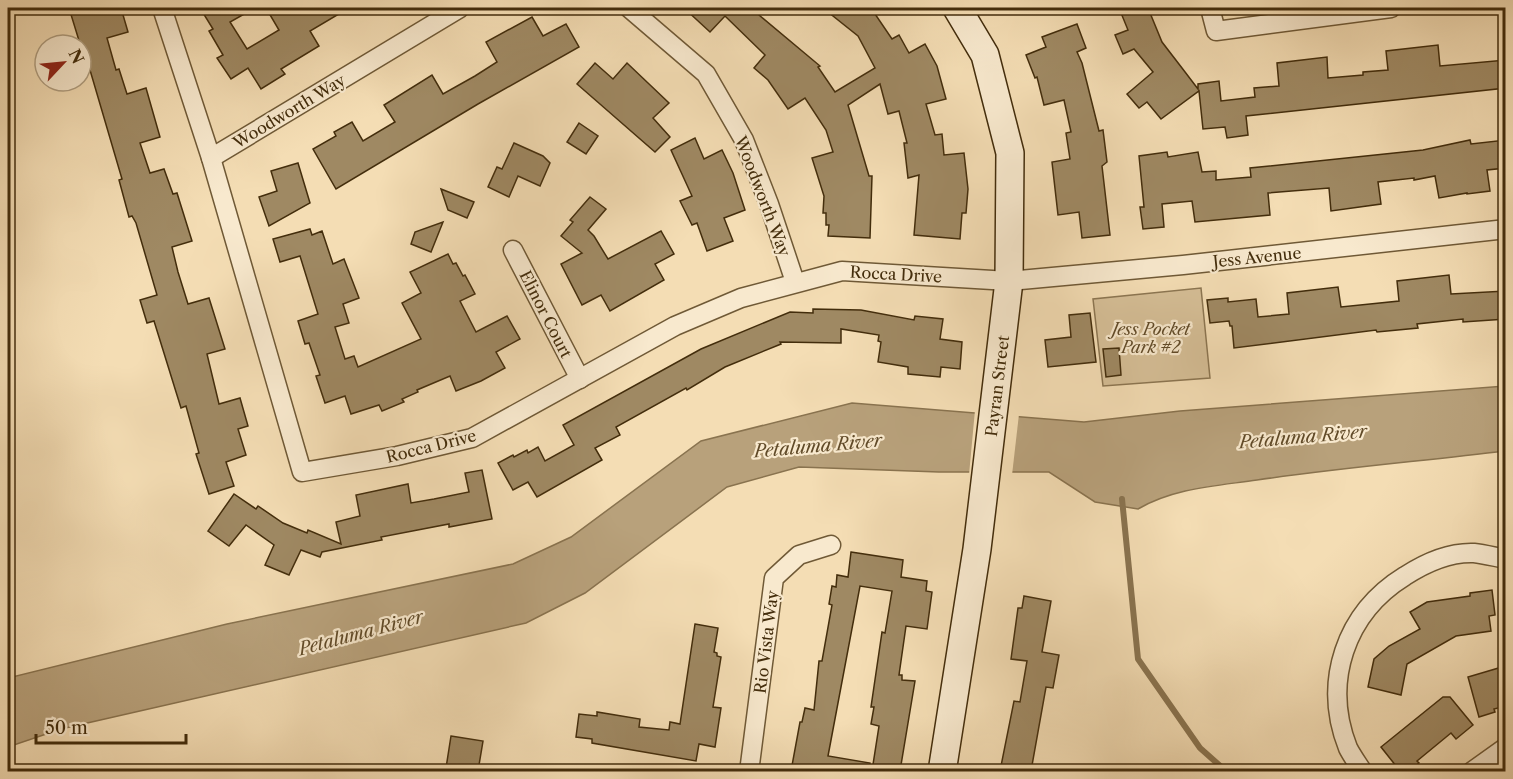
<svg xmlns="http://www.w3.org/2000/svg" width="1513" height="779" viewBox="0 0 1513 779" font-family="'Libre Caslon Text',serif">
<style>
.green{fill:#d6bf97;stroke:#8c7652;stroke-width:1.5}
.water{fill:#b8a17b;stroke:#89734f;stroke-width:1.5}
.pier{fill:#f4ddb4}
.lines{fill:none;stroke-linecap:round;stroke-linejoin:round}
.stream{stroke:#89734f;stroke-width:6}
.building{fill:#9f8963;stroke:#432d0c;stroke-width:1.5}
.street-casing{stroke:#6f5936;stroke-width:21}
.secondary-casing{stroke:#432d0c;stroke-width:30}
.street{stroke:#f8e9ce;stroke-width:18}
.secondary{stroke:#f8e9ce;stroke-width:27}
.labels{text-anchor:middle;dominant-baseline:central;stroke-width:4.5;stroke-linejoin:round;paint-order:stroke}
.street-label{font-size:16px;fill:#432d0c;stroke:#f8e9ce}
.park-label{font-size:16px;font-style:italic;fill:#604a28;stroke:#f8e9ce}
.water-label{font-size:18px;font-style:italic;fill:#604a28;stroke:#f8e9ce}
</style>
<rect width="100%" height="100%" fill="#f4ddb4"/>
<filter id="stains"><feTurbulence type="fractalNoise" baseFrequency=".00333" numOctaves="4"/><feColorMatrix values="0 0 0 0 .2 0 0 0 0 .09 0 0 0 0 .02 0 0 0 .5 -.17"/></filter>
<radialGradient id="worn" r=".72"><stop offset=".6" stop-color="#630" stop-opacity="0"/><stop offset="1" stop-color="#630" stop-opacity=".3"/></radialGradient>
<path class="green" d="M 1201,288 L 1210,378 L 1103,386 L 1093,299 Z"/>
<path class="water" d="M 1505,386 L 1505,451 C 1423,461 1339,468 1257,480 C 1216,486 1174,488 1138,509 L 1095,502 L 1049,472 L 939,472 L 799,467 L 727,487 L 585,593 L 526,623 L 61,729 L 8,747 L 8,678 L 227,624 L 513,564 L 571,537 L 701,441 L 852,403 L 1084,422 L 1180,411 Z"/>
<path class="pier" d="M 975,410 L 1019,414 L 1012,475 L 969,475 Z"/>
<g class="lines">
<path class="stream" d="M 1122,499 L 1138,659 L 1200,748 L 1227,772"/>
</g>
<g class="building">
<path d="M 69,8 L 121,8 L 128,32 L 107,38 L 116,70 L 119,69 L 127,94 L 146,88 L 160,137 L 140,143 L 150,173 L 164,169 L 173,194 L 177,193 L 192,241 L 172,247 L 178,272 L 188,304 L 209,298 L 225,349 L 207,354 L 219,404 L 240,398 L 248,426 L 238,429 L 246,455 L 226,462 L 234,486 L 209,494 L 196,454 L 199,453 L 186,406 L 181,408 L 154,321 L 147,323 L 140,300 L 157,295 L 136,223 L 132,216 L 129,217 L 119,180 L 122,179 L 90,70 L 88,70 Z"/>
<path d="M 200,8 L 255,8 L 230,22 L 247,49 L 279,30 L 266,8 L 349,8 L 310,31 L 319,46 L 281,69 L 285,74 L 261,89 L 248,68 L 231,79 L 217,58 L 223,55 L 209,31 L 213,29 Z"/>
<path d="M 684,8 L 766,8 L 759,15 L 820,66 L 818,67 L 835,92 L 875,68 L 858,36 L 823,8 L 871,8 L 892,39 L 899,35 L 909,53 L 925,44 L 937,66 L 946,99 L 926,104 L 935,135 L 942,134 L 944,155 L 964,153 L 968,189 L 966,213 L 962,213 L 960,239 L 914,235 L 919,175 L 908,178 L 904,143 L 907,143 L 899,111 L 888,114 L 880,84 L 848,105 L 869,176 L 872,176 L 870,238 L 828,236 L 829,225 L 826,225 L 826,213 L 823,213 L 824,196 L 812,158 L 833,152 L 826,130 L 805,98 L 788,109 L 768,80 L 754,68 L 765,55 L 725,16 L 710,32 Z"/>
<path d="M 1119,8 L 1148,8 L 1162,42 L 1182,68 L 1198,89 L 1198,84 L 1219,81 L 1221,101 L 1255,97 L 1254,88 L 1279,86 L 1277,63 L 1327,57 L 1328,78 L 1363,75 L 1363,72 L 1388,70 L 1386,51 L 1438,45 L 1440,66 L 1506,60 L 1506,88 L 1246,116 L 1248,135 L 1227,138 L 1225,127 L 1203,129 L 1199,91 L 1161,119 L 1147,102 L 1139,108 L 1127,94 L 1153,72 L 1134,49 L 1123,54 L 1115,35 L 1128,30 Z"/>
<path d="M 532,17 L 543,36 L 566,24 L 579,47 L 478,104 L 336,189 L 313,149 L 336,136 L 334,132 L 352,122 L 363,141 L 395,122 L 384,105 L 432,75 L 443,94 L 475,76 L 497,62 L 486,42 Z"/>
<path d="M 1077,24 L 1086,48 L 1077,52 L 1082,63 L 1099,131 L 1103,130 L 1107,162 L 1102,166 L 1110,235 L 1082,238 L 1079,212 L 1058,215 L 1052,162 L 1070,159 L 1066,133 L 1071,132 L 1064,100 L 1044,105 L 1037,77 L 1035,78 L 1026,55 L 1046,47 L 1042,37 Z"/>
<path d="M 595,63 L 613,79 L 627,63 L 669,103 L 653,118 L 670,137 L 655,152 L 577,84 Z"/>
<path d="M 579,123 L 598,136 L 586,154 L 567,142 Z"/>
<path d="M 695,138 L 704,159 L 722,150 L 733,173 L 745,210 L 724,218 L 733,241 L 707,251 L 697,223 L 692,225 L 680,201 L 692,196 L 671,150 Z"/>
<path d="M 1470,140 L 1471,144 L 1506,140 L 1506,168 L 1487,170 L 1490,191 L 1467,194 L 1467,193 L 1439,198 L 1435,176 L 1414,180 L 1414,178 L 1378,182 L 1381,204 L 1331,211 L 1329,188 L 1268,193 L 1270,215 L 1195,222 L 1192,201 L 1162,204 L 1164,227 L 1143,229 L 1140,207 L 1144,207 L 1139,156 L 1167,152 L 1168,157 L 1198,152 L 1202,172 L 1216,171 L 1216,180 L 1251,177 L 1250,168 L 1423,150 Z"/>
<path d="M 514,143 L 543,156 L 550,163 L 540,186 L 518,176 L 509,197 L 488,187 L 497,167 L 502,169 Z"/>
<path d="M 298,163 L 310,203 L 269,226 L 259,197 L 277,191 L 271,171 Z"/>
<path d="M 441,189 L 474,202 L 467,218 L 448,210 Z"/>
<path d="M 590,197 L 606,209 L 588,230 L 594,236 L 608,259 L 661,231 L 674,254 L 655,264 L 664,280 L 610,311 L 601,295 L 582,305 L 561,264 L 582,253 L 561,236 L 573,222 L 570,220 Z"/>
<path d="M 443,222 L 431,252 L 411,244 L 415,232 Z"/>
<path d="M 310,229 L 312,235 L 322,231 L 333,264 L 344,259 L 359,298 L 343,304 L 349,323 L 335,327 L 345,359 L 354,356 L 358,367 L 421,339 L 402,303 L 421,293 L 410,272 L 448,254 L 453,264 L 456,263 L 463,276 L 465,275 L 475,294 L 460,301 L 476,332 L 507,316 L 520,339 L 496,352 L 505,368 L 481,381 L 456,391 L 450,376 L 417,390 L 418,392 L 402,399 L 404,402 L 382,411 L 379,405 L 351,414 L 345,396 L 325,403 L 316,376 L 320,375 L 309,343 L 305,344 L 298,321 L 318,314 L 300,256 L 280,262 L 273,239 Z"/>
<path d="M 1449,275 L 1451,294 L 1506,291 L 1506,319 L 1463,322 L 1463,319 L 1417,324 L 1418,328 L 1377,332 L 1376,330 L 1234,348 L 1232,326 L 1230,326 L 1229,321 L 1210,323 L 1207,300 L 1228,298 L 1228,302 L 1256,299 L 1258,317 L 1289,314 L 1287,293 L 1338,287 L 1341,307 L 1399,301 L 1397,281 Z"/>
<path d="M 813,309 L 861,310 L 914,320 L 915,316 L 943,319 L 940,339 L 962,342 L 960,369 L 941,367 L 940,377 L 908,374 L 908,367 L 878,362 L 881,342 L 878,341 L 879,335 L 841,329 L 841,343 L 780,342 L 781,344 L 725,367 L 687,390 L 686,388 L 616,427 L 620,435 L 595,448 L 602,460 L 537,497 L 528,482 L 513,490 L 498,463 L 513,455 L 514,457 L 527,450 L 528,453 L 538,447 L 545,461 L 574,445 L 563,425 L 701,349 L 790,312 L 813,313 Z"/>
<path d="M 1090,313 L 1096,362 L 1048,367 L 1045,340 L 1071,337 L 1069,315 Z"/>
<path d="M 1119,348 L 1121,375 L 1106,377 L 1103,349 Z"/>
<path d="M 482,470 L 492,519 L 449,527 L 449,524 L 381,537 L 382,540 L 322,552 L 320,557 L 301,550 L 289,575 L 265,565 L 274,545 L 246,525 L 229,546 L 208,531 L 234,494 L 256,509 L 258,506 L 283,523 L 307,533 L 308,530 L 341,544 L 336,522 L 360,516 L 356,495 L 408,484 L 411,503 L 434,499 L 469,492 L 465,473 Z"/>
<path d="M 851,552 L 903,560 L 901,577 L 927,581 L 926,591 L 932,592 L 927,629 L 906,626 L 899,675 L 902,675 L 902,680 L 915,681 L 900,771 L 872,771 L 879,726 L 871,724 L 874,707 L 871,707 L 882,632 L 885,633 L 892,591 L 860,586 L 828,756 L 870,763 L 869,771 L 791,771 L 800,722 L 802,722 L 805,708 L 814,710 L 819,661 L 822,661 L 832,605 L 829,604 L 832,586 L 836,587 L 837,575 L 848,577 Z"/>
<path d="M 1492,590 L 1495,615 L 1489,616 L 1491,631 L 1456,636 L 1407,664 L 1401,695 L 1368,687 L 1374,659 L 1389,646 L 1420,629 L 1410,612 L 1427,602 L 1470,596 L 1470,593 Z"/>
<path d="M 1024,596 L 1051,601 L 1042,652 L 1059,655 L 1053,688 L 1046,687 L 1031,771 L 1000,771 L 1014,701 L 1020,702 L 1027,661 L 1011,659 L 1018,608 L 1022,608 Z"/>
<path d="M 695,624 L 718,628 L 714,652 L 717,653 L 717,656 L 721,657 L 713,707 L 721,708 L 715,747 L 699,744 L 696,761 L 592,743 L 592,739 L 576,737 L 579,714 L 597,716 L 597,712 L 640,719 L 639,727 L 669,730 L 670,722 L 680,724 Z"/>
<path d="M 1502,667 L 1506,678 L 1506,706 L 1494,709 L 1495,712 L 1479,717 L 1468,677 Z"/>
<path d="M 1443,697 L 1450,697 L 1473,725 L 1456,739 L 1451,733 L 1417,761 L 1419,763 L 1408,771 L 1400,771 L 1381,747 Z"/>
<path d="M 451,736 L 483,741 L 478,771 L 454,771 L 454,769 L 446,768 Z"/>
</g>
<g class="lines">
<defs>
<g id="street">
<path d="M 162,8 L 211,158 L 302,472 L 397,456 L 472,438 L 675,326 L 741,298 L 842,271 L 1009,281 L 1183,265 L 1506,229"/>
<path d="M 629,8 L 706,74 L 744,140 L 769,204 L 795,282"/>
<path d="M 1210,8 L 1216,31 L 1391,8"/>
<path d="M 211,158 L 460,8"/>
<path d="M 513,250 L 580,379"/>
<path d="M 749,772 L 774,578 L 799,555 L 831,545"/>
<path d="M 1363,772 C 1358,764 1352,756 1348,748 C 1322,682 1345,613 1405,576 C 1425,563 1449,552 1474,553 C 1484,554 1495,557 1506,559"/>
<path d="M 1471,772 L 1506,747"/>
</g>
<path id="secondary" d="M 942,772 L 977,549 L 1009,281 L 1010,153 L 985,55 L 957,8"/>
</defs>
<use href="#street" class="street-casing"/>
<use href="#secondary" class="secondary-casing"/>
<use href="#street" class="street"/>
<use href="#secondary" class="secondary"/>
</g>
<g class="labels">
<g class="street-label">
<text transform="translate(289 111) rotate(-31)">Woodworth Way</text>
<text transform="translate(763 196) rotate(69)">Woodworth Way</text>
<text transform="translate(1257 257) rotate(-6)">Jess Avenue</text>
<text transform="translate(896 274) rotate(3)">Rocca Drive</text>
<text transform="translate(546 314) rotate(63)">Elinor Court</text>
<text transform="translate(997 386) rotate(-83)">Payran Street</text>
<text transform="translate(431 446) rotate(-14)">Rocca Drive</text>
<text transform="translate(766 642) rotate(-83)">Rio Vista Way</text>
</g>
<g class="park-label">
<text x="1151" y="329">Jess Pocket<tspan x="1151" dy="18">Park #2</tspan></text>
</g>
<g class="water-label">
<text transform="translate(1303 437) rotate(-5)">Petaluma River</text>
<text transform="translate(818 446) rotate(-5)">Petaluma River</text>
<text transform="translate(361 633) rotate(-15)">Petaluma River</text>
</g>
</g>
<rect width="1513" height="779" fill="none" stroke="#f4ddb4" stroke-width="30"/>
<rect x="9" y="9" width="1495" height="761" fill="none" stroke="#432d0c" stroke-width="3"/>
<rect x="15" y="15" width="1483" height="749" fill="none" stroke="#432d0c" stroke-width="1.5"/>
<g transform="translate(63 63) rotate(64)"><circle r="28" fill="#f8e9ce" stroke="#b09e80" stroke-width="1.5"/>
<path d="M0-4.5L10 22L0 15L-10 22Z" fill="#8f2418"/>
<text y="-9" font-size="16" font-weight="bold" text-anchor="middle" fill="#432d0c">N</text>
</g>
<path d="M36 734v9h150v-9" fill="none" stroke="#432d0c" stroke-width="3"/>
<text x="45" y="734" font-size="18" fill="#432d0c" stroke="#f8e9ce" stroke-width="4.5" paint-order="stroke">50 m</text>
<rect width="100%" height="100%" filter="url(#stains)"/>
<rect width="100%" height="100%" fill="url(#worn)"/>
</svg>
